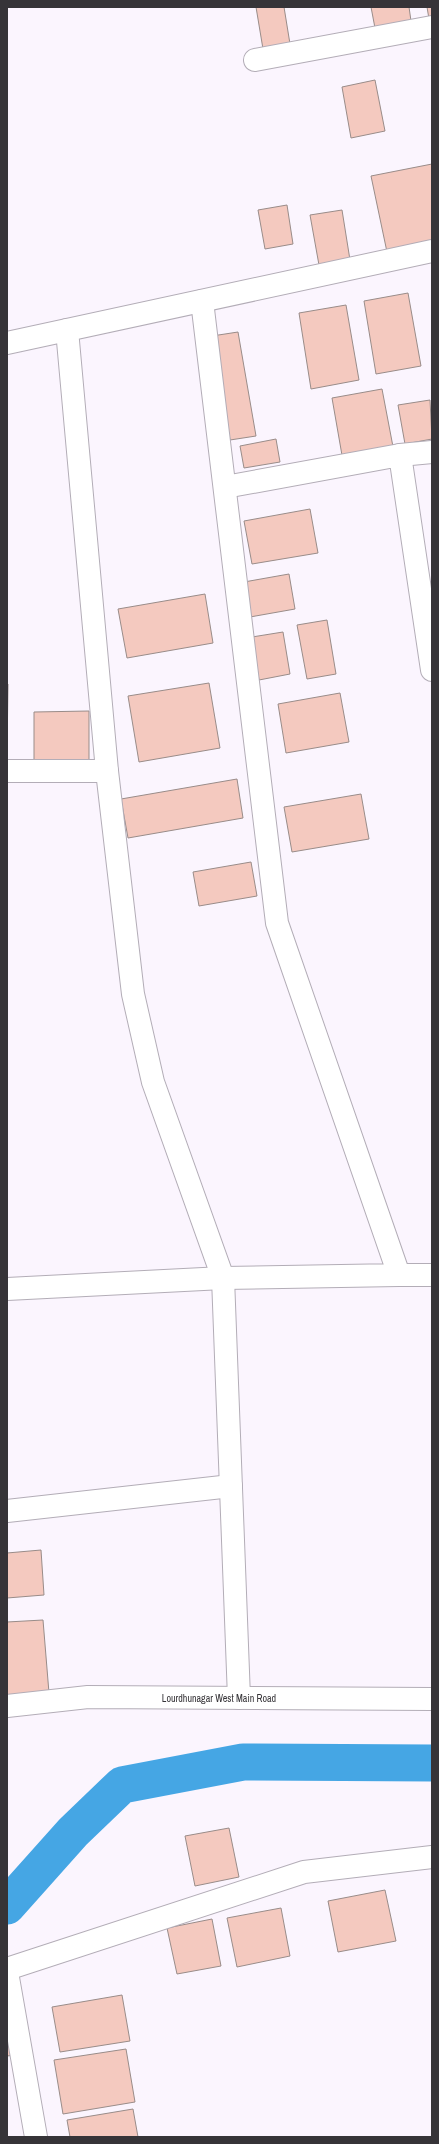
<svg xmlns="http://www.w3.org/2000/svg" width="439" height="2144" viewBox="0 0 439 2144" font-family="'Archivo Narrow',sans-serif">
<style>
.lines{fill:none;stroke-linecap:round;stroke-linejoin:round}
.canal{stroke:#45a6e4;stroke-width:37}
.building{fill:#f4c9bf;stroke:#998c89}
.minor-casing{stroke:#b3adb7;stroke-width:24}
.minor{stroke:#fff;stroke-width:22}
.labels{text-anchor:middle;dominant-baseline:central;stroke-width:3;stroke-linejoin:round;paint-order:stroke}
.street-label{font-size:10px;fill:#363438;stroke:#fff}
</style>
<rect width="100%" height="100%" fill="#fbf5fe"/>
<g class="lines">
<path class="canal" d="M 7,1906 L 73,1832 L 122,1785 L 243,1762 L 432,1763"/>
</g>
<g class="building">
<path d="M 256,7 L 284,7 L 290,44 L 263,49 Z"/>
<path d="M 371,7 L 409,7 L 411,21 L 375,28 Z"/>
<path d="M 427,7 L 432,7 L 432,19 L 429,19 Z"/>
<path d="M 375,80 L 385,131 L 351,138 L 342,87 Z"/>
<path d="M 432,164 L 432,243 L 387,252 L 371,176 Z"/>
<path d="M 287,205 L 293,244 L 265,249 L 258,210 Z"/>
<path d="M 342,210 L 350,260 L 319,265 L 310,215 Z"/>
<path d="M 408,293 L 421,366 L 376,374 L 364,301 Z"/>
<path d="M 346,305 L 359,380 L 311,389 L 299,313 Z"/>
<path d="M 238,332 L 256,436 L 230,440 L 212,336 Z"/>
<path d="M 382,389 L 394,452 L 343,461 L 332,398 Z"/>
<path d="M 430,400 L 432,439 L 405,444 L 398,405 Z"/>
<path d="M 276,439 L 280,462 L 244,468 L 240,446 Z"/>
<path d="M 310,509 L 318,553 L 252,564 L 244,521 Z"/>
<path d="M 289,574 L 295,609 L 250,617 L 244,582 Z"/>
<path d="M 205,594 L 213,643 L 127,658 L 118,609 Z"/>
<path d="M 327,620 L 336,674 L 307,679 L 297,625 Z"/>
<path d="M 283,632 L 290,674 L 259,680 L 252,637 Z"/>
<path d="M 209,683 L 220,748 L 139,762 L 128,696 Z"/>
<path d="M 7,684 L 8,684 L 7,752 Z"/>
<path d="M 340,693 L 349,742 L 286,753 L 278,704 Z"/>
<path d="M 89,711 L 89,760 L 34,760 L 34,712 Z"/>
<path d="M 237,779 L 243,818 L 128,838 L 121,799 Z"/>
<path d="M 361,794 L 369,839 L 292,852 L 284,807 Z"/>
<path d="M 251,862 L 257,896 L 199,906 L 193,872 Z"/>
<path d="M 41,1550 L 44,1595 L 7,1598 L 7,1553 Z"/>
<path d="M 43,1620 L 49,1693 L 7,1696 L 7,1622 Z"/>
<path d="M 229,1828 L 239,1877 L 195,1886 L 185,1836 Z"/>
<path d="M 385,1890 L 396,1941 L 338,1952 L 328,1901 Z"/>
<path d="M 281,1908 L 290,1956 L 237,1967 L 227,1918 Z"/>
<path d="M 212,1919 L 221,1966 L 177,1974 L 167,1928 Z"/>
<path d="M 122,1995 L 130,2041 L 60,2052 L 52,2007 Z"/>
<path d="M 7,2017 L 15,2055 L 7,2056 Z"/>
<path d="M 126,2049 L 135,2102 L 63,2114 L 54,2060 Z"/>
<path d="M 133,2109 L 138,2137 L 70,2137 L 67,2120 Z"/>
</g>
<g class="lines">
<defs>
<g id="minor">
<path d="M 255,60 L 432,27"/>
<path d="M 7,343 L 432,251"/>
<path d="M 400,455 L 432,452"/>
<path d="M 225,487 L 400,455 L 432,670"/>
<path d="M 7,771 L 107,771 L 67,330"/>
<path d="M 107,771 L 133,994 L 153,1082 L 223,1278 L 239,1698"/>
<path d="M 399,1275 L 432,1275"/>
<path d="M 7,1289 L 223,1278 L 399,1275 L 277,923 L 202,301"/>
<path d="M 7,1511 L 231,1486"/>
<path d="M 7,1706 L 88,1697 L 432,1699"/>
<path d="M 7,1969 L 304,1872 L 432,1857"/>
<path d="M 7,1972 L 36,2137"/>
</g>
</defs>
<use href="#minor" class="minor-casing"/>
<use href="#minor" class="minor"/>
</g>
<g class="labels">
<g class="street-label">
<text x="219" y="1698">Lourdhunagar West Main Road</text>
</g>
</g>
<rect width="439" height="2144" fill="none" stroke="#363438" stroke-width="16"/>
</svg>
